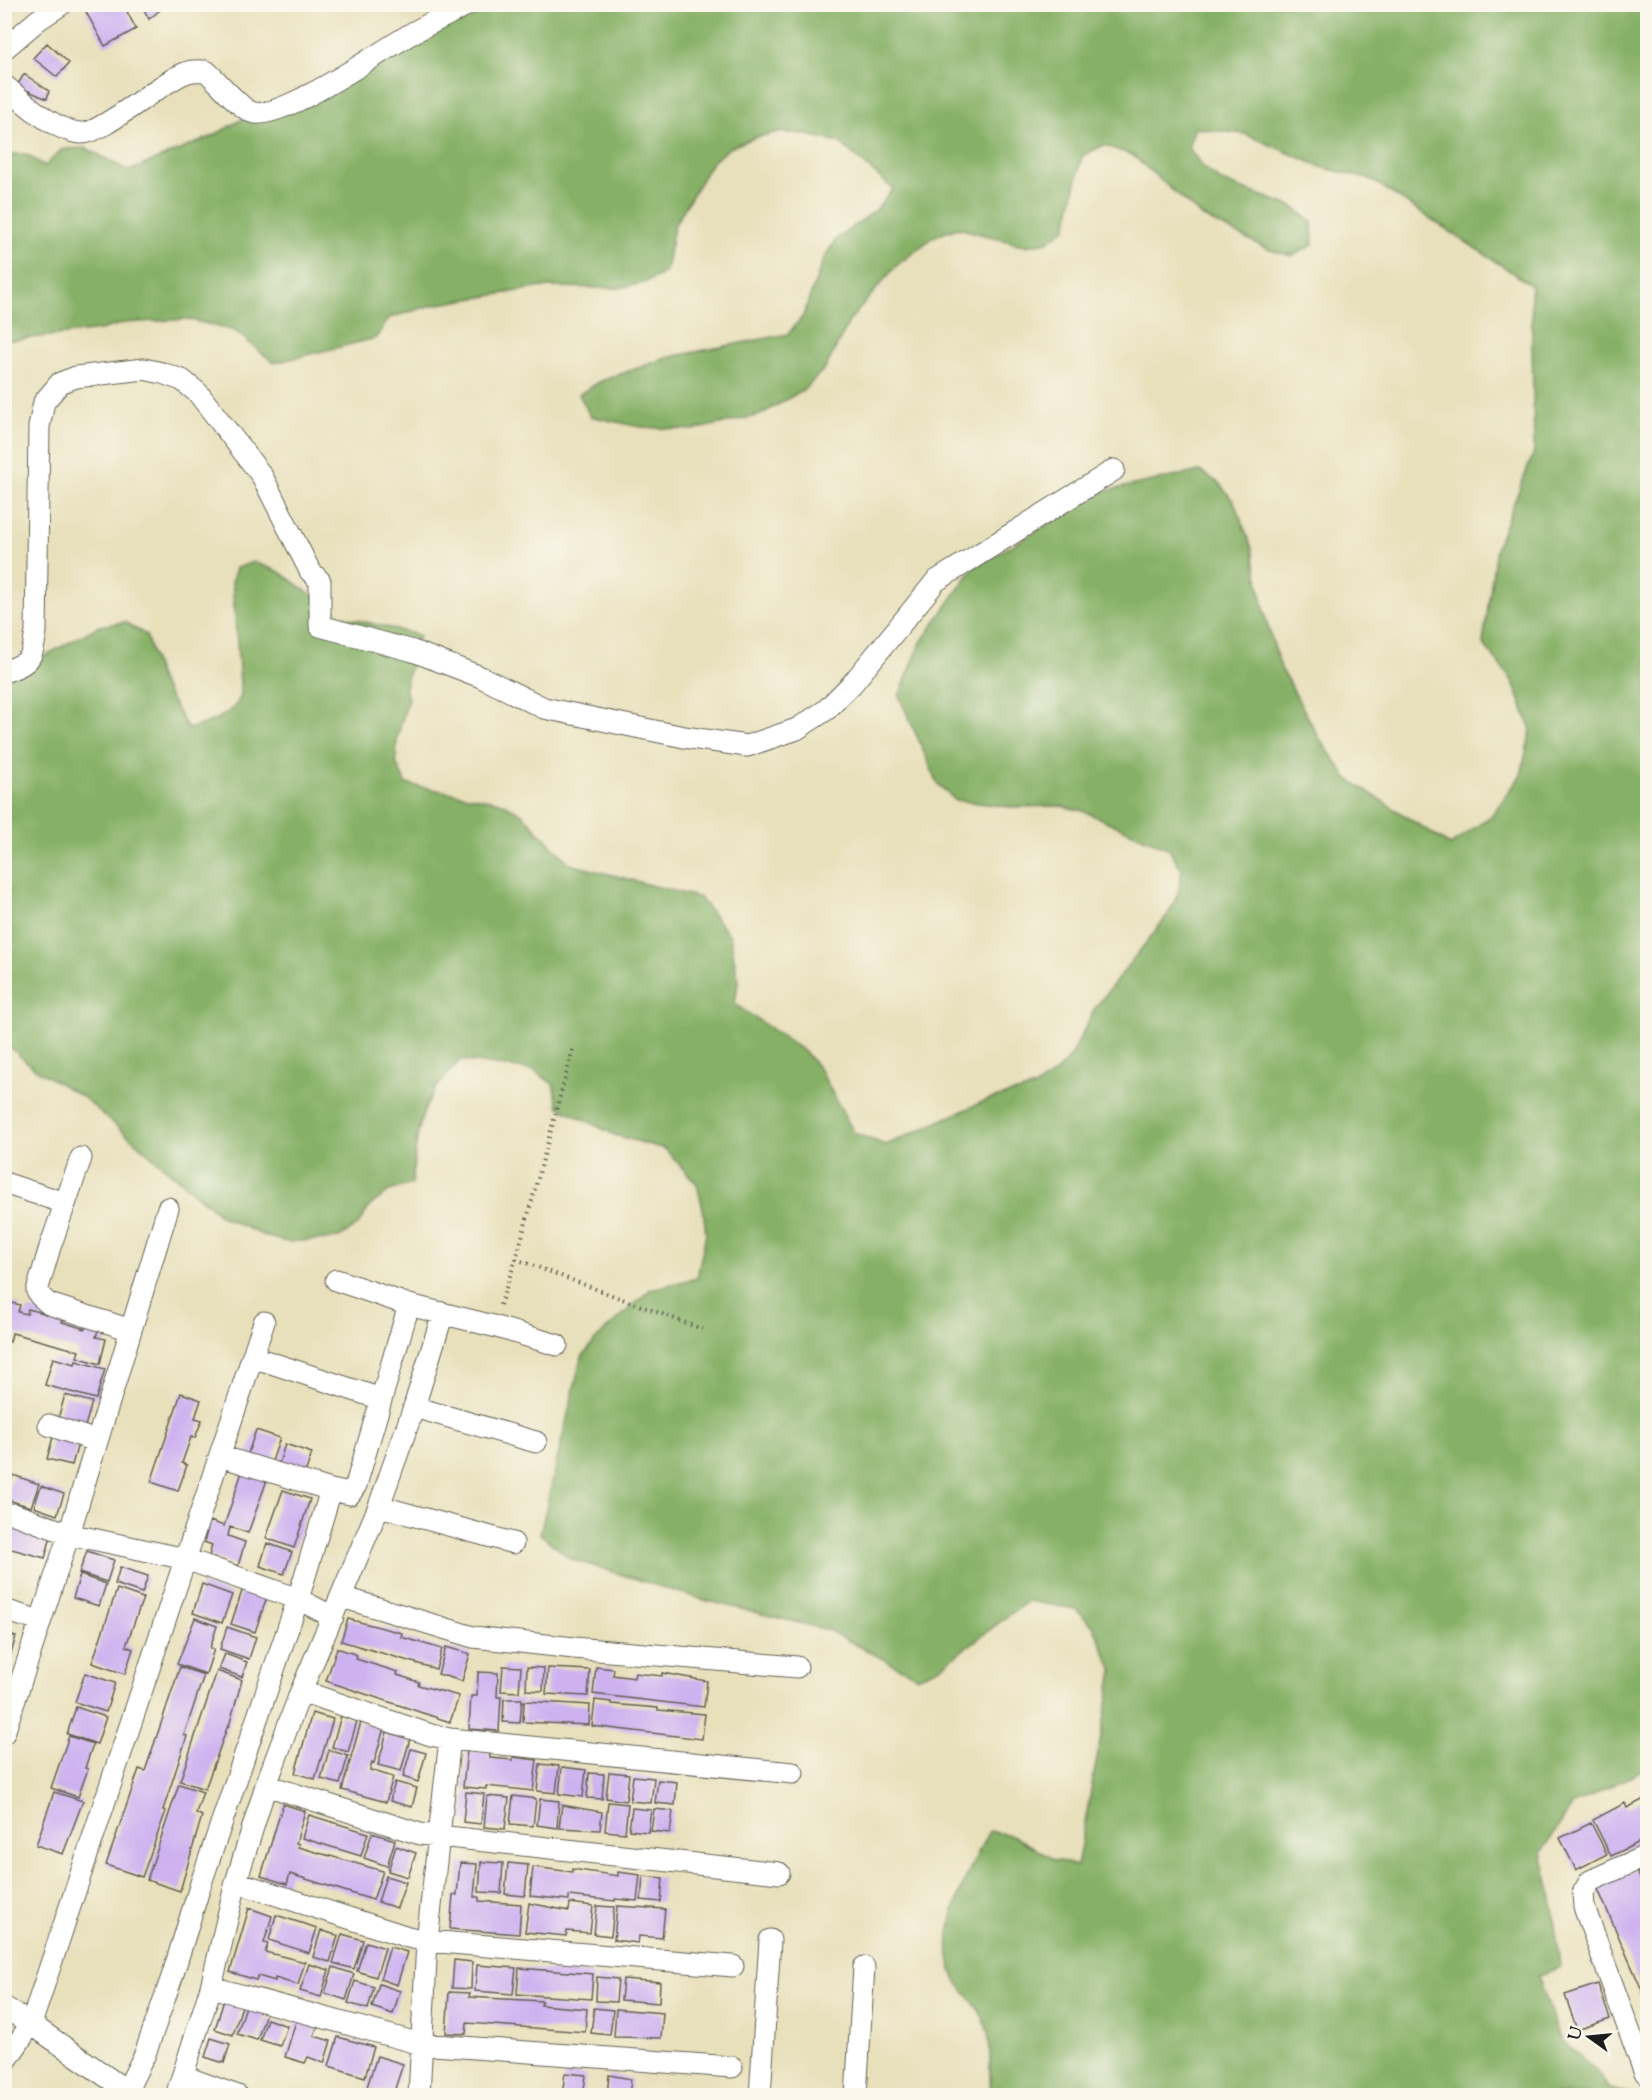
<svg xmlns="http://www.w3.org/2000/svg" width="1652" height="2100" viewBox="0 0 1652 2100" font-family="'Sorts Mill Goudy',serif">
  <rect width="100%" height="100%" fill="#fbf7ec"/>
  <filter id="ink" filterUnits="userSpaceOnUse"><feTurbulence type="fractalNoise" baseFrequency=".0167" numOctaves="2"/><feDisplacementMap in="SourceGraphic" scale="12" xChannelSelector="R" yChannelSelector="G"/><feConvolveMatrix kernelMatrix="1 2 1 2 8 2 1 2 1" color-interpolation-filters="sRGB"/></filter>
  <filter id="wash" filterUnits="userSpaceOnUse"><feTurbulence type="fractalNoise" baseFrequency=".008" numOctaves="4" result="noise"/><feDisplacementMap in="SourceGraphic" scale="24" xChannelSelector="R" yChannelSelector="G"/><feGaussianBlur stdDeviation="1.35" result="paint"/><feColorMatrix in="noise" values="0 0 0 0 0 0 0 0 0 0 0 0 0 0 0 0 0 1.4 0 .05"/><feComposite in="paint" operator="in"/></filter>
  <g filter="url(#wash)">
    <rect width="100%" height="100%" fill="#e8e0bb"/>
    <!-- forest -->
    <path fill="#86b066" stroke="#516641" stroke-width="1.5" d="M495,5H1647V1769L1573,1804L1542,1852L1552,1898L1560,1967L1538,1976L1560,2039L1595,2069L1610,2089L1639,2095H991C988,2070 994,2042 983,2018C977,2004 963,1993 956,1980C933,1934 968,1871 989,1831L1012,1835L1053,1859L1077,1866L1113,1671L1094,1627L1076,1609L1028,1601L939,1668L917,1677L828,1630L704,1600L571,1559L540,1534L581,1358L596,1339L651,1289L697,1278L706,1233L703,1209L697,1184L665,1149L615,1135L559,1107L553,1084L533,1070L460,1060C452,1071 440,1081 433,1093C416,1120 415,1153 412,1184L389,1191L370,1206L358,1225L339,1238L287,1242L264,1236L221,1216L83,1097L36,1070L5,1043V678L99,626L125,622L146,635L160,680L188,729C209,722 232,717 241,696L232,580L236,568L253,562L278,571L341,616L419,635L405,687L408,699L397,738L396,762L406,784L500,802L521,813L570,864L700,898L730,936L738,981L735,1004L805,1052L820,1070L854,1133L886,1145L987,1100L1035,1087L1055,1073L1071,1056L1095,1008L1167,916L1178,894L1182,870L1169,849L1083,811L1060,806L1011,807L955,800L938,784L899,696L921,642L973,568L1105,491L1200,471L1219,483L1234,502L1252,548L1266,620L1281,668L1320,739L1348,779L1450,845L1491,816L1521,775L1531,730L1513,682L1483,643L1496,548L1534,452L1531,285L1372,180L1321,167L1245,134L1195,128L1188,147L1202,166L1221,181L1293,207L1312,222L1313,245L1292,256L1270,250L1203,217L1132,155L1104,145L1082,156L1066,228L1047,242L1026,246L958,228L935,236L896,266L850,320L826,367L805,389L760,415L693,430L640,427L590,416L579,394L601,381L669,357L788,334L803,316L823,260L836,239L876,210L893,189L839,142L803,134L779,132L754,138L731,147L712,162L674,226L666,272L644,283L618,288L543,287L433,305L389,318L376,338L274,363L235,331L188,319L124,323L100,330L5,341L4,154H26L45,166L62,149L86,148L129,171L213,136L258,110L425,29Z"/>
    <g id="blocks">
      <!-- building -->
      <path fill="#ceb2f0" d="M100,4H123L136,29L105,46L86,12Z
        M141,4H158L160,10L149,19Z
        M47,43L69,63L57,77L33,58Z
        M24,74L49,91L47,99L17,86Z
        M4,1301L20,1305L18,1312L27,1314L28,1309L63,1318L62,1322L85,1329V1326L98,1330L96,1337L106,1339L100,1364L77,1357L79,1351L12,1333L10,1342L4,1340Z
        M53,1358L75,1364L76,1361L105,1369L96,1399L45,1385Z
        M181,1393L201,1400L195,1418L202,1420L195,1438L191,1437L182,1463L187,1465L178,1491L151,1482Z
        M65,1395L92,1402L84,1430L57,1422Z
        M256,1430L280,1438L271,1464L247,1456Z
        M53,1437L78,1444L72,1465L47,1459Z
        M285,1444L312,1453L304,1476L278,1467Z
        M242,1472L267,1480L248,1533L230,1527L228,1536L245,1542L238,1566L209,1556L212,1545L204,1542L210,1521L224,1526Z
        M13,1475L39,1484L31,1507L5,1499Z
        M41,1486L64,1494L57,1515L34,1507Z
        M283,1490L310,1499L294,1548L266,1538Z
        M4,1517L52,1533L45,1558L4,1547Z
        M267,1543L292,1552L284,1574L260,1566Z
        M87,1551L114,1560L107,1582L79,1573Z
        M120,1567L148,1576L142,1593L115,1584Z
        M80,1575L106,1584L99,1606L73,1598Z
        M202,1584L232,1595L222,1623L193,1613Z
        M244,1585L268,1594L255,1632L231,1624Z
        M117,1589L143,1598L126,1646L133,1649L125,1674L92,1663Z
        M195,1618L217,1626L210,1648L214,1649L206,1674L177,1664Z
        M348,1619L402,1633L401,1637L442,1649L436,1669L341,1641Z
        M227,1627L256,1637L249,1659L220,1649Z
        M4,1633L16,1637L9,1659L4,1657Z
        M446,1647L470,1654L462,1681L438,1674Z
        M337,1648L357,1655L356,1659L398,1672L397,1675L419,1682L418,1685L459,1696L450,1722L326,1681Z
        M225,1654L247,1662L242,1677L219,1669Z
        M503,1666L521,1667L519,1692L501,1691Z
        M180,1667L204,1675L184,1735L187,1736L163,1810L166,1811L142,1877L106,1865L139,1769L145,1771Z
        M527,1667L544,1668L543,1691L526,1690Z
        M596,1667L614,1669L613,1675L634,1678L635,1673L662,1676V1673L707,1681L704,1707L593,1694Z
        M548,1668L590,1670L588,1696L546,1694Z
        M217,1671L242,1680L229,1726L228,1725L205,1789L180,1781Z
        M478,1672L498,1673L497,1697H501L499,1731L469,1729L471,1696H477Z
        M85,1673L115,1683L106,1712L75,1702Z
        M504,1699H522L520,1723L503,1722Z
        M595,1700L611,1702V1704L658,1708V1710L705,1714L702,1739L592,1726Z
        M524,1701L590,1705L589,1725L523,1722Z
        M76,1707L106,1717L97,1744L67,1734Z
        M312,1713L333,1719L315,1779L295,1773Z
        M341,1716L357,1721L348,1752L332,1747Z
        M361,1722L384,1728L374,1763L372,1762L370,1770L393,1777L386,1802L342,1790Z
        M387,1732L410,1739L401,1771L378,1765Z
        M69,1736L93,1744L85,1768L88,1769L78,1797L51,1788Z
        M411,1749L426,1753L418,1782L403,1777Z
        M329,1750L348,1756L340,1784L321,1779Z
        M467,1750L490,1753V1758L513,1760V1757L537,1760L533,1791L486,1786V1789L463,1787Z
        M540,1764L559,1766L556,1793L537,1791Z
        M562,1767L586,1770L583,1797L559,1794Z
        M609,1772L629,1774L626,1801L606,1798Z
        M589,1773L604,1774L602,1799L587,1798Z
        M633,1776L654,1778L651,1803L630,1801Z
        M658,1780L677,1782L675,1805L655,1803Z
        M395,1782L417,1788L412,1807L390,1801Z
        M179,1784L203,1792L196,1813L202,1816L180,1891L147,1880Z
        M54,1792L83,1801L63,1854L36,1845Z
        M466,1792L484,1794L481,1824L463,1822Z
        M487,1796L509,1798L505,1829L484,1827Z
        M513,1796L536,1799L533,1826L510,1824Z
        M1648,1797V1838L1611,1856L1593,1820L1625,1803L1627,1808Z
        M540,1799L559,1801L557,1828L537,1825Z
        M608,1802L628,1804L625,1833L605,1831Z
        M283,1804L305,1811L296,1843L299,1844L298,1847L383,1871L373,1900L290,1874L287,1884L261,1876Z
        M562,1805L602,1812L600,1830L559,1828Z
        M632,1808L651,1810L648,1832L629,1830Z
        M654,1809L673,1811L670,1833L651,1831Z
        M309,1815L368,1833L361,1856L302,1838Z
        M1591,1823L1607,1854L1576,1870L1560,1838Z
        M372,1833L395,1840L387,1866L364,1858Z
        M396,1846L416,1853L408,1877L388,1871Z
        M481,1862L503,1863L501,1893L479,1892Z
        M460,1863L477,1864L474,1897H479V1901L521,1904L519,1934L450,1929L453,1895H457Z
        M508,1863L528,1865L525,1896L505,1894Z
        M533,1867L572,1872V1869L618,1876V1872L640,1875L637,1901L615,1899V1901L569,1896V1900L530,1896Z
        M1648,1868V1882H1647L1643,1870Z
        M1636,1869L1647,1895L1644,1896L1648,1905V2004L1597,1887Z
        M386,1876L406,1882L397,1908L378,1902Z
        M643,1876L663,1878L661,1902L641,1900Z
        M529,1903L569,1911L570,1903L593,1906L590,1933L567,1931L566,1936L525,1932Z
        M597,1906L614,1907L611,1936L594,1934Z
        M617,1906L665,1909L662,1938L639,1936L638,1943L614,1940Z
        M249,1908L272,1916L264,1943L268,1944L265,1952L305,1962L298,1985L275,1978V1981L258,1976L256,1980L230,1972Z
        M276,1915L317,1928L309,1953L269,1940Z
        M321,1930L338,1936L330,1962L313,1957Z
        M342,1934L363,1940L354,1969L333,1963Z
        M366,1942L385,1948L376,1977L357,1971Z
        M390,1947L407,1952L397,1985L380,1979Z
        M454,1960L472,1962L471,1989L452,1988Z
        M309,1964L329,1970L321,1997L300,1991Z
        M477,1965L516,1968L513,1994L475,1991Z
        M333,1967L354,1974L346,2000L325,1993Z
        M519,1968L593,1974L591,1999L517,1994Z
        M597,1977L618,1979L616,2002L596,2001Z
        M623,1979L660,1982L659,2003L621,2000Z
        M355,1981L374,1987L368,2009L348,2003Z
        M379,1984L400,1991L393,2014L372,2007Z
        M1598,1984L1610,2019L1577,2030L1565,1995Z
        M449,1992L470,1993L469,1997L542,2001L541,2005L587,2009L585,2032L467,2023L466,2034L446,2033Z
        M224,2000L242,2006L233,2035L215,2029Z
        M247,2003L267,2010L257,2040L237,2034Z
        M594,2008L613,2010L610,2035L591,2033Z
        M616,2009L663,2013L661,2038L614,2037Z
        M298,2015L319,2021L314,2036L331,2041L324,2063L308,2057L305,2063L285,2057Z
        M267,2019L287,2026L280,2046L260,2040Z
        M338,2037L374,2047L365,2077L329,2066Z
        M211,2038L230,2044L224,2063L205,2057Z
        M377,2056L403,2064L393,2095L367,2087Z
        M565,2073L586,2075L583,2096H562Z
        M609,2075L631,2079L629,2096H607Z
        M367,2089L385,2095V2096H365Z"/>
    </g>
  </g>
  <g filter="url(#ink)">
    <use href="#blocks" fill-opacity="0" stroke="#636154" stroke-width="1.5"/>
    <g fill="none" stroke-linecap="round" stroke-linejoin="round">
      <defs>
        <path id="street" d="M4,49L38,20L62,4
          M4,85C23,102 56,132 81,133C102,135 160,81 188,72C193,70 200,71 206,71C217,80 242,111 254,113C287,118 383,49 416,31C433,22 451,13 469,4
          M4,672C31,662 32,660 36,631L39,427L44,402L60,383L76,377L144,369L162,373L182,380L198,393L262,476L310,571L320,581V626L413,651L481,677L544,708L684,737L747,746L797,729L826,710L852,684L936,581L1114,470
          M81,1158L50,1247L37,1291L40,1296L49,1304L131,1330
          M4,1183L65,1203
          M336,1280L409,1305
          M253,1357L381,1399
          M414,1407L536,1442
          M49,1425L96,1441
          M220,1456L331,1490
          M379,1506L513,1543
          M14,1514L69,1534L186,1559L298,1599L333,1617
          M342,1597L473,1637L574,1648L797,1667
          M4,1610L40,1621
          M301,1691L431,1735L450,1739L793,1773
          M4,1733L69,1534L168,1208
          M266,1785L420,1834L779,1873
          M1648,1855L1590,1881L1583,1893L1584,1907L1644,2071L1648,2075
          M236,1882L408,1937L427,1941L733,1966
          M211,1987L421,2044L732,2067
          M4,2007L31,2024L4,2064
          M183,2076L238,2096
          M127,2091L31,2024L264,1322
          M124,2096L145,2054L172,1977L201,1883L298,1599L331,1490L350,1494L356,1485L409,1305L493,1326L557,1345
          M176,2096L211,1987L236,1882L266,1785L301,1691L379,1506L414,1407L443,1313
          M419,2096L427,1941L450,1739
          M760,2096L770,1940
          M856,2096L864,1967"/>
      </defs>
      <!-- street casing -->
      <use href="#street" stroke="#636154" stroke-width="23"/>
      <!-- path -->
      <path stroke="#636154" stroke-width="4" stroke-dasharray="1.5 4.5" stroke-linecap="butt" d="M516,1259L702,1329
        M500,1305L516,1259L573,1049"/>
      <!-- street -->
      <use href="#street" stroke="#fff" stroke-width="21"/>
    </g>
  </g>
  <!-- margin -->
  <rect width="1652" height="2100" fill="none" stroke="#fbf7ec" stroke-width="24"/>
  <!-- north arrow -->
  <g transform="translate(1589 2037) rotate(285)" stroke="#fbf7ec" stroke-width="4.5" paint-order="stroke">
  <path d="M0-4.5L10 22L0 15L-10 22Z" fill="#1c1c1c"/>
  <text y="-9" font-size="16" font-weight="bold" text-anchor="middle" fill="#1c1c1c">U</text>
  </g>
</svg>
